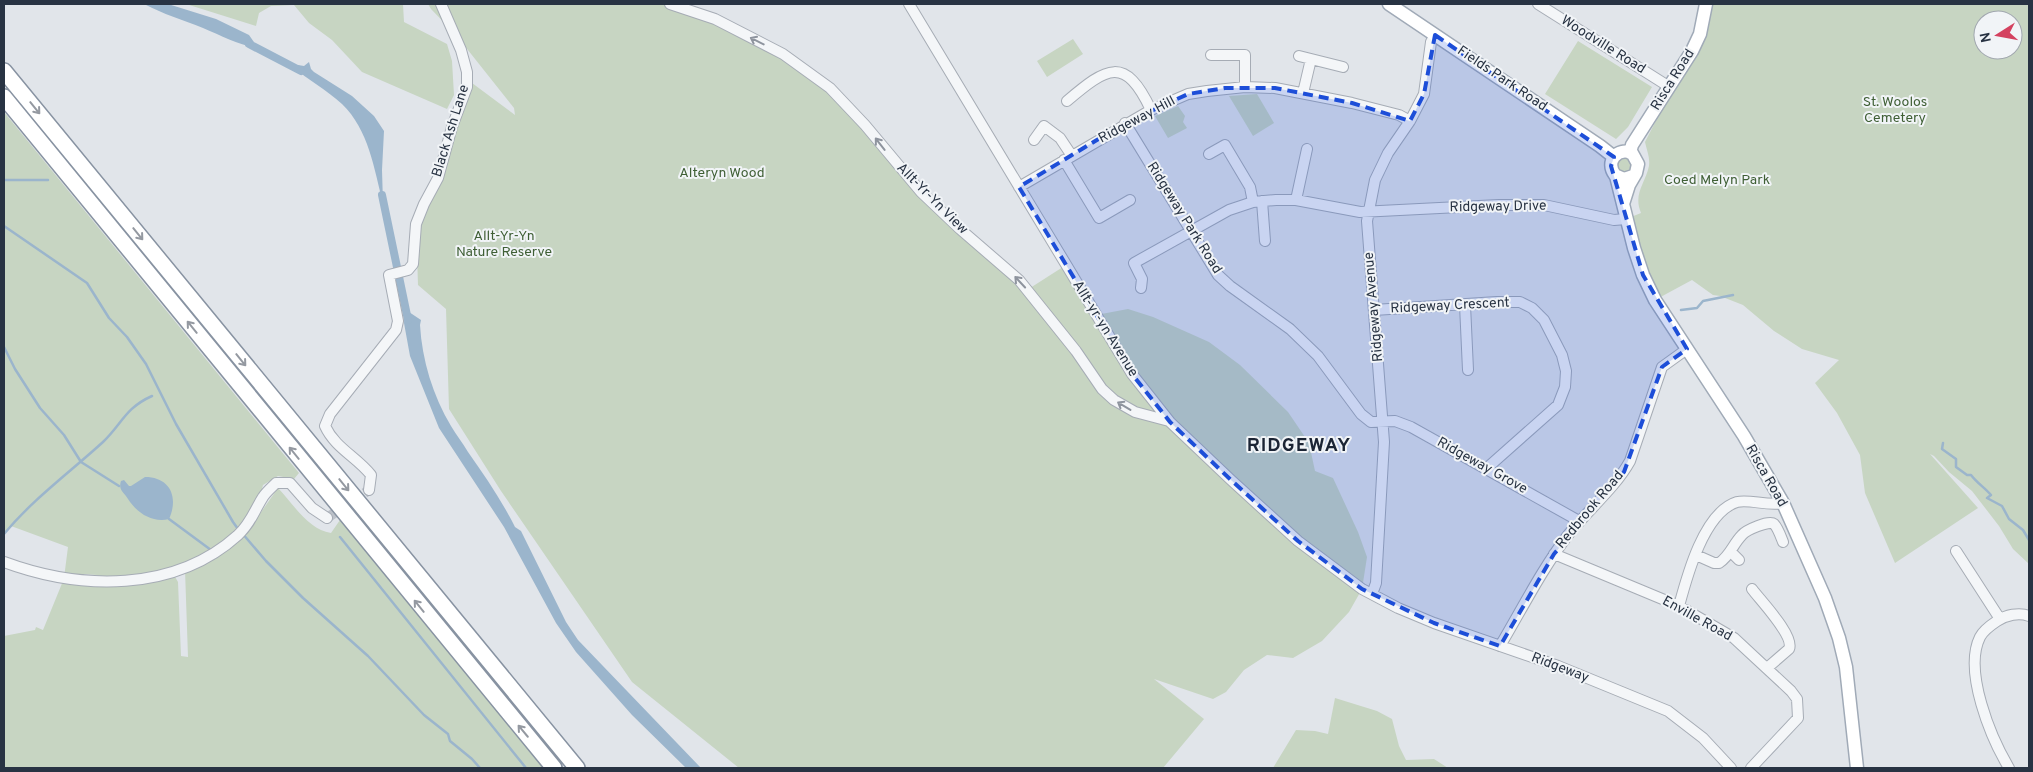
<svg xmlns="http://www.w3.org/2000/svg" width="2033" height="772" viewBox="0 0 2033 772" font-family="Overpass,sans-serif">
  <rect width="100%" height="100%" fill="#e1e5ea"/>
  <!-- green -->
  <path fill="#c7d5c2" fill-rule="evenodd" d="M186,4H403L404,22L447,44L452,61L454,95L447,109L362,72L332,40L309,23L294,5L271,6L259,13L256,26Z
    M428,4H669L783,54L830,88L888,154L1027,290L1066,265L1096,315L1128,309L1153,317L1209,342L1240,365L1288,412L1309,443L1315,471L1333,478L1358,532L1367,557L1362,589L1349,612L1322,641L1293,658L1267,655L1244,670L1226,692L1213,699L1154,679L1204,719L1163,768H739L632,682L501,491L449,409L446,309L418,285L416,224L472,83L515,115L514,108L456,35L431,9Z
    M1706,4H2029V564L2013,549L1999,526L1972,491L1949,472L1934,456L1930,454L1978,508L1895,563L1865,493L1860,455L1837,413L1815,383L1839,360L1802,349L1774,331L1743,305L1720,296L1713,295L1692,280L1655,300L1626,219L1641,213C1633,194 1645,184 1649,166C1650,157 1647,151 1645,142L1694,47ZM1983,20H2013V50H1983Z
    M1073,39L1083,54L1047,77L1037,61Z
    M1578,41L1652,87L1628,127L1616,139L1545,94Z
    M1257,94L1274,123L1253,136L1229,96Z
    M1178,106L1185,116L1183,122L1187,128L1168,138L1155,116Z
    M4,112L299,473L294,479L278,476L263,485L258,504L239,529L207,555L156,574L101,579L97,575L84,574V579L64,578L68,547L11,526L4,534Z
    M1620,156L1632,159V171L1620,174L1614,163Z
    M278,488C293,504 309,530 331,533L340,520L545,768H4V636L35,630L36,627L43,630L63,581L174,575L178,582L181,656L188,657L185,570L252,525Z
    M1335,698L1377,711L1392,719L1399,746L1406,760L1434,759L1448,768H1273L1296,730L1315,731L1328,734Z"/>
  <!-- water -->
  <path fill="#9bb5cc" d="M144,4H168L216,19L249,35L258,48C238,45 222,36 203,28C183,20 163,14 144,4Z
    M309,62L311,69L314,72L352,96L374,116L384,131L382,170L383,203C374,169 369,130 342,104C327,90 308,80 292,66L298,65L304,66Z
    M406,310L421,320L420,325C422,360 433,396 451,426C456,435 463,443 468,452C485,476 502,501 515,527L521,531L566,622L578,640L701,768H686L632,715L576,652L556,623L504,527L439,428L410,356L404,323Z
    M145,477C170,477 179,497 169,519C152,523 137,513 128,499C124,492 118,490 121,481L124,480L129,486H131Z"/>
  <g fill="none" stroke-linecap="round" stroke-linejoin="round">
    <!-- stream -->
    <path stroke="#9bb5cc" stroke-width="2.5" d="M4,180H48
      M4,226L87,283L109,318L127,337L146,364L176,424L233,522L238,529
      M1681,310L1697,308L1703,301L1733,295
      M4,347L15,369L40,408L64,435L81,462L119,486
      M1943,443L1942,449L1956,459V467L1967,475H1971C1977,483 1984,487 1991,495L1987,498L2002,506L2009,519L2023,530L2029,540
      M169,519L211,550
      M242,533L266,561L303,598L368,656L424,715L448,734L450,741L472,759L480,768
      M4,534C33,499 69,473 103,442C122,424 125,408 152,396
      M340,537L526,768"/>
    <!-- canal -->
    <path stroke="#9bb5cc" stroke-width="8" d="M249,44L301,71
      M382,195L408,320"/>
    <!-- minor-tunnel -->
    <path stroke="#bcc1c9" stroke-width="10" stroke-dasharray="10 5" stroke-linecap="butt" d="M327,518L369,490"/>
    <defs>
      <path id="minor" d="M670,4L715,19L783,54L830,88L865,125L921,192L960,229L1019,280L1076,351L1102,389L1114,400L1135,412L1169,421
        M909,4L1132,374L1170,422L1231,480L1298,541L1362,589L1398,608L1434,623L1558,666L1668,711L1703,738L1731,768
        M1538,4L1668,86
        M1211,55H1245V87
        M1299,56L1311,59L1303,93
        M1311,59L1343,67
        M1067,101C1107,67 1125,55 1151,110
        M1125,123L1218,275L1230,286L1290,329L1318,356L1361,414L1371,422L1395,421L1411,427L1579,521
        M1034,140L1044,126L1060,138L1072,156
        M1209,154L1225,145L1250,187L1253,202
        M1064,160L1099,218L1130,200
        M1019,187L1151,110L1188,94L1207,91L1245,87L1275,88L1352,103L1399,115L1410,121
        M1296,200L1307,149
        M1262,201L1265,241
        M1141,288L1142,279L1134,263L1229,210L1253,202L1276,200H1296L1360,212L1499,205H1544L1614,220L1626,219
        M1465,305L1468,370
        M1374,310L1497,302H1520L1532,308L1544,320L1562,355L1566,371L1565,387L1558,405L1487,468
        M369,490L371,475C357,457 335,448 325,426L330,414L396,330L398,321L389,275L408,270L413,264L416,224L424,204L438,178L452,127L467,87V72L461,50L441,4
        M1956,551L2000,619
        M1731,552L1739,560
        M1554,554L1679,606L1734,638L1791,691L1797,699L1798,718L1751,768
        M1696,555L1714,563H1719C1730,556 1733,544 1742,535C1746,530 1769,520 1774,524C1778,528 1781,537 1783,542
        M4,562C80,590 174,593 238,535C251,523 254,511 263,497C266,492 272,487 276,483H290L312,508L327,518
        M1752,589C1760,600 1795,636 1789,649L1767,668
        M1372,594L1376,583L1384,442L1367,221L1375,180L1388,153L1410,121L1424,94L1431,42L1435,35
        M1679,606C1687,576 1704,512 1737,502C1749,499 1767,506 1783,503
        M1500,646C1522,609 1542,569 1568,535C1588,510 1615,488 1630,461L1662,367L1687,349
        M2009,768C1991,738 1963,671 1980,637C1983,631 1991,625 1997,621C2006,615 2019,612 2029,616"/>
      <path id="major" d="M1389,4L1600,146L1614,157
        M1630,153L1632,145L1692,51L1700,34L1706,4
        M1616,176L1634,248L1643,275L1655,300L1744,436L1783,503L1825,598L1839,638L1846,667L1857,768
        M1623,204L1629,185L1636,173L1638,164L1632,153C1617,147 1605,162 1615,175L1624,179L1633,176"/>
      <path id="highway" d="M4,71L577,768
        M4,97L554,768"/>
    </defs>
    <!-- minor casing -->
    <use href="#minor" stroke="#a6acb5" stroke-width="12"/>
    <!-- major casing -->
    <use href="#major" stroke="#a0aab7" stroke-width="15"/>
    <!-- highway casing -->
    <use href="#highway" stroke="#8893a2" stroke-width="18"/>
    <!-- minor -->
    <use href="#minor" stroke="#f4f6f8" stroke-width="10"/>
    <!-- major -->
    <use href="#major" stroke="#fff" stroke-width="12"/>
    <!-- highway -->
    <use href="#highway" stroke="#fff" stroke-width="15"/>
  </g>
  <!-- one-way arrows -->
  <defs><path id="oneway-shaft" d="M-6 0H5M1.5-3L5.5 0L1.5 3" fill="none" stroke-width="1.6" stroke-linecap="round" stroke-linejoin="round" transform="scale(1.25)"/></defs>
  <g stroke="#8e949e">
    <use href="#oneway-shaft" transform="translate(757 41) rotate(-153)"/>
    <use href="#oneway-shaft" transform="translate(880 144) rotate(-128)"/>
    <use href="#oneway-shaft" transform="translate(1020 282) rotate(-133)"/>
    <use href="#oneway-shaft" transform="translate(1124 406) rotate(-149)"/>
  </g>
  <g stroke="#9499a1">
    <use href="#oneway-shaft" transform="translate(35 108) rotate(51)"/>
    <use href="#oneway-shaft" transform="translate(138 234) rotate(51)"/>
    <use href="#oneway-shaft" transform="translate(192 327) rotate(-129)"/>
    <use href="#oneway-shaft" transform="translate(241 360) rotate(51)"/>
    <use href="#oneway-shaft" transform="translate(294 453) rotate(-129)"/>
    <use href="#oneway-shaft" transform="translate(344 485) rotate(51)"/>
    <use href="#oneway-shaft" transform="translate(419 606) rotate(-129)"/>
    <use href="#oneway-shaft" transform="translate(523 731) rotate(-130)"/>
  </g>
  <!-- marked area -->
  <path fill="#1d4ed8" fill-opacity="0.2" stroke="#1d4ed8" stroke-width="4" stroke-dasharray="10 6" stroke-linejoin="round" d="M1435,35L1614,157L1611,166L1643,275L1687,349L1662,367L1624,472L1554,554L1500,646L1434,623L1362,589L1298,541L1231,480L1170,422L1132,374L1019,187L1125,123L1188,94L1225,88H1275L1352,103L1410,121L1424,94Z"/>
  <g text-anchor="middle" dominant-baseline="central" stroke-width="4" stroke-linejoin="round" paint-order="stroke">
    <!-- street labels -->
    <g font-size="14" fill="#283343" stroke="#f1f4f7">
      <text transform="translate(1603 45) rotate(32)">Woodville Road</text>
      <text transform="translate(1502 79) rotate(34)">Fields Park Road</text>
      <text transform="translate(1673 80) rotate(-58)">Risca Road</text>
      <text transform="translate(1137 120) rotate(-28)">Ridgeway Hill</text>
      <text transform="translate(451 131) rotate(-73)">Black Ash Lane</text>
      <text transform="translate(932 199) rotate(45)">Allt-Yr-Yn View</text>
      <text transform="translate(1498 207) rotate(-1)">Ridgeway Drive</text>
      <text transform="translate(1184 218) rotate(58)">Ridgeway Park Road</text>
      <text transform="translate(1450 306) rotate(-3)">Ridgeway Crescent</text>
      <text transform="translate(1374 307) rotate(-95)">Ridgeway Avenue</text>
      <text transform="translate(1105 329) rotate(58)">Allt-yr-yn Avenue</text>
      <text transform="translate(1482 466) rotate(29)">Ridgeway Grove</text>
      <text transform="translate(1766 476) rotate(60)">Risca Road</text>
      <text transform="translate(1590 510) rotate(-50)">Redbrook Road</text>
      <text transform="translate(1697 619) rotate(29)">Enville Road</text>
      <text transform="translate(1560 668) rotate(21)">Ridgeway</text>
    </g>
    <!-- park labels -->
    <g font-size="14" fill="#3f5f35" stroke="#f1f4f7">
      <text x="1895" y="102">St. Woolos<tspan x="1895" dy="16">Cemetery</tspan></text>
      <text x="722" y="173">Alteryn Wood</text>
      <text x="1717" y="180">Coed Melyn Park</text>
      <text x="504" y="236">Allt-Yr-Yn<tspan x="504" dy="16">Nature Reserve</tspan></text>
    </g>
    <!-- district labels -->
    <g font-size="19" font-weight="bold" letter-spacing="1" fill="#1b2434" stroke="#f1f4f7">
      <text x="1299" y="446">RIDGEWAY</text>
    </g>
  </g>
  <!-- border -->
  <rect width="2033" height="772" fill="none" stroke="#283343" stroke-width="10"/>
  <!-- north arrow -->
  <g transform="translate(1998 35) rotate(259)"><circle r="24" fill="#f1f4f7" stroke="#a1a7af"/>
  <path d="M0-4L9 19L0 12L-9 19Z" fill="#d4415f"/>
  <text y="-8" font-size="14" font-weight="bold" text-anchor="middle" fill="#283343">N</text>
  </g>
</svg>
